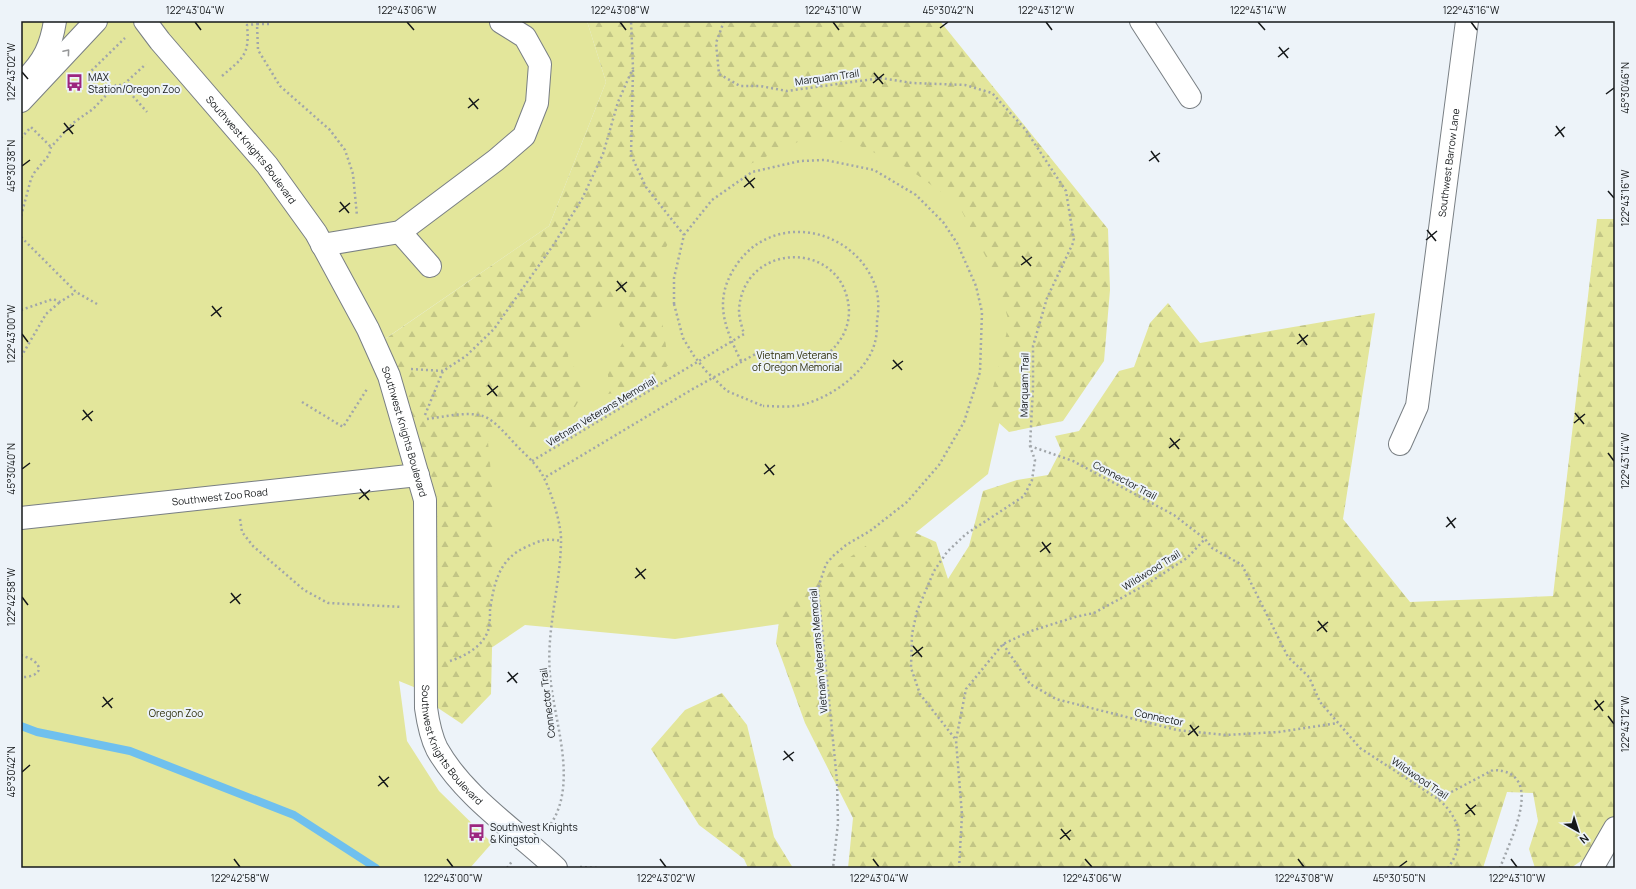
<svg xmlns="http://www.w3.org/2000/svg" width="1636" height="889" viewBox="0 0 1636 889" font-family="Manrope,sans-serif">
  <defs>
    <pattern id="forest-firs" width="22" height="20" patternUnits="userSpaceOnUse"><rect width="22" height="20" fill="#e3e69b"/><path d="M5 1l3.5 6h-7zM16 11l3.5 6h-7z" fill="#c2c585"/></pattern>
  </defs>
  <rect width="100%" height="100%" fill="#edf3f9"/>
  <!-- green -->
  <path fill="#e3e69b" d="M21,21H587L606,82L549,226L376,345L389,376L779,108L937,148L1026,304L988,474L808,620L675,639L525,625L426,692L399,681L407,741L439,791L492,843L470,868H21Z"/>
  <!-- forest -->
  <path fill="url(#forest-firs)" d="M587,21H940L1108,229L1110,290L1104,361L1063,421L1009,432L987,412L1009,323L997,278L958,204L906,167L851,142L802,140L735,171L686,212L657,263L661,315L669,365L634,390L608,394V368L626,337L610,308L580,327L568,356L586,388L563,428H531L509,415L488,442L495,515L491,694L462,724L438,708L435,643L437,493L385,339L549,226L606,82Z
    M1597,219H1615V828L1606,843L1571,868H1535L1529,849L1538,821L1533,793L1507,792L1483,868H848L853,818L805,723L776,643L781,607L896,524L936,542L948,579L969,546L983,491L1017,480L1048,475L1061,450L1055,436L1079,431L1119,371L1134,367L1150,323L1168,303L1200,343L1375,313L1343,519L1410,602L1553,596Z
    M722,693L747,725L774,837L793,868H748L744,859L699,825L651,749L685,710Z"/>
  <g fill="none" stroke-linecap="round" stroke-linejoin="round">
    <!-- stream -->
    <path stroke="#6fc0ee" stroke-width="8" d="M21,726L37,732L130,751L294,815L376,868"/>
    <defs>
      <g id="minor">
        <path id="s1" d="M145,21L160,41L267,165L316,233L368,329L389,376L425,500L426,708C428,722 431,737 437,749C464,797 517,831 556,868"/>
        <path d="M1141,21L1190,97"/>
        <path d="M26,79C44,61 51,46 55,21"/>
        <path d="M21,101L96,21"/>
        <path d="M400,232L430,266"/>
        <path d="M322,245L400,232L496,160L524,136L537,103L540,64L525,37L501,22"/>
        <path id="s2" d="M1400,444L1417,406L1467,21"/>
        <path id="s3" d="M21,518L418,475"/>
        <path d="M1592,868L1615,828"/>
      </g>
    </defs>
    <!-- minor casing -->
    <use href="#minor" stroke="#797f84" stroke-width="24"/>
    <!-- path -->
    <path stroke="#a1a6aa" stroke-width="2.5" stroke-dasharray="2 3" stroke-linecap="butt" d="M724,21L716,43L719,74L740,86H760L787,91L881,78L912,83L965,85L992,93L1025,129L1066,191L1074,241L1047,298L1033,346V388L1030,446L1035,460L1032,480L1024,496L966,534L947,552L934,571L917,611L912,634L911,668L920,694L956,740
      M269,24H257L258,50L280,86L330,130L345,150L353,174L357,216
      M633,70L631,155L646,187L684,235
      M88,74L125,38
      M222,76C243,58 250,55 247,25L257,24
      M123,85L147,112
      M21,138L31,127L51,147
      M21,216L31,179L34,173L49,155L51,147L73,123L93,109L116,85H123L146,64
      M21,237L76,292L97,304
      M674,304V278L684,235L712,200L752,172L800,161L825,160L874,170L916,195L943,222L957,243L976,286L982,312L980,372L964,422L939,465L907,502L870,531L846,545L833,556L826,564L818,588L837,781L838,823L833,868
      M21,310L53,299L60,302L76,292
      M21,357L46,314L60,302
      M741,361C723,324 712,297 740,260C778,212 854,229 875,285C879,296 879,309 877,321C877,327 877,335 875,342C868,371 833,396 805,404C792,408 776,406 763,406
      M411,369L443,371L466,356L494,329L554,244L582,199L603,154L618,102L633,68L631,21
      M302,402L343,427L367,389
      M425,415L443,371
      M427,419C443,417 475,409 489,419C501,427 509,438 519,448C528,457 539,467 544,478C552,494 562,526 561,543C560,587 546,631 550,675C554,723 580,786 548,828
      M1030,446L1073,461L1174,515L1205,539L1212,548L1242,565L1288,657L1309,677L1320,702L1360,748L1438,799C1461,818 1466,843 1448,868
      M532,461L744,334C742,327 739,318 739,310C743,240 846,239 849,311C849,329 840,344 826,355C802,374 783,364 759,352L691,390L544,478
      M240,519L242,532L253,546L304,590L328,603L402,607
      M1003,644L1030,684L1056,699L1177,730L1225,735L1279,732L1338,723
      M21,655C25,657 31,658 34,661C47,672 31,678 21,677
      M450,661C465,656 482,647 488,631C490,625 490,617 490,610C494,583 499,559 526,547C542,540 544,538 562,541
      M1438,799L1493,770C1547,771 1510,840 1500,868
      M580,867L598,868
      M507,868L513,860
      M959,868L962,815L956,740L966,689L1003,644L1031,631L1075,617L1094,613L1147,584L1187,558L1205,539"/>
    <!-- minor -->
    <use href="#minor" stroke="#fff" stroke-width="22"/>
    <!-- path-bridge -->
    <path stroke="#a1a6aa" stroke-width="2.5" stroke-dasharray="2 3" stroke-linecap="butt" d="M674,304L683,338L694,356L706,371L727,391L763,406"/>
  </g>
  <!-- one-way arrows -->
  <defs><path id="oneway-chevron" d="M-2-3.5L2.5 0L-2 3.5" fill="none" stroke-width="1.6" stroke-linecap="round" stroke-linejoin="round"/></defs>
  <use stroke="#969798" href="#oneway-chevron" transform="translate(67 52) rotate(-50)"/>
  <!-- ticks -->
  <path fill="none" stroke="#15181a" stroke-width="1.5" d="M195,22L201,30M407,22L414,30M620,22L626,30M833,22L839,30M1046,22L1052,30M1258,22L1265,30M1471,22L1477,30M940,28L948,22M1279,47L1288,58M1278,57L1289,48M22,72L28,79M874,73L883,84M873,83L884,74M1606,94L1614,88M469,98L478,109M468,108L479,99M64,123L73,134M1556,126L1564,137M63,133L74,125M1555,136L1565,127M1151,151L1159,162M1149,161L1160,153M22,166L30,160M745,177L754,188M744,187L755,178M1608,191L1614,198M340,202L349,213M339,212L350,203M1427,230L1436,241M1426,240L1437,231M1022,256L1031,266M1021,265L1032,257M617,281L626,292M616,291L627,282M212,306L221,317M211,316L222,307M22,334L28,342M1299,334L1307,345M1297,344L1308,335M893,360L902,370M892,369L903,361M488,385L497,396M487,395L498,386M83,410L92,421M1575,413L1584,424M82,420L93,411M1574,423L1585,414M1170,438L1179,449M1169,448L1180,439M1608,453L1614,461M765,464L774,475M22,469L30,463M764,474L775,465M360,489L369,500M359,499L370,490M1447,517L1455,528M1446,527L1456,518M1042,542L1050,553M1040,552L1051,543M636,568L645,579M635,578L646,569M231,593L240,604M22,597L28,605M230,603L241,594M1318,621L1327,632M1317,631L1328,622M913,646L922,657M912,656L923,647M508,672L517,683M507,682L518,673M103,697L112,708M1595,700L1603,711M102,707L113,698M1594,710L1604,701M1608,716L1614,724M1190,725L1198,736M1188,735L1199,726M784,751L793,761M783,760L794,752M22,772L30,765M379,776L388,787M378,786L389,777M1466,804L1475,815M1465,814L1476,805M1061,829L1070,840M1060,839L1071,830M234,859L240,867M447,859L453,867M660,859L666,867M873,859L879,867M1085,859L1092,867M1298,859L1304,867M1511,859L1517,867M1399,867L1407,861"/>
  <!-- icons -->
  <defs>
    <symbol id="bus-bare" viewBox="-9 -9 18 18"><path d="M-5-6H5V4H4V6H2V4H-2V6H-4V4H-5ZM-3.5-4V0h7V-4ZM-3.5 1.2v1.5H-2V1.2ZM2 1.2v1.5H3.5V1.2Z" fill="#9c257f" stroke="#edf3f9" stroke-width="2.5" paint-order="stroke"/></symbol>
  </defs>
  <g fill-rule="evenodd">
    <use href="#bus-bare" x="62" y="70" width="25" height="25"/>
    <use href="#bus-bare" x="464" y="820" width="25" height="25"/>
  </g>
  <g text-anchor="middle" dominant-baseline="central" stroke-width="4" stroke-linejoin="round" paint-order="stroke">
    <!-- poi labels -->
    <g font-size="10" fill="#15181a" stroke="#edf3f9" text-anchor="start">
      <text x="88" y="77">MAX<tspan x="88" dy="12">Station/Oregon Zoo</tspan></text>
      <text x="490" y="827">Southwest Knights<tspan x="490" dy="12">&amp; Kingston</tspan></text>
    </g>
    <!-- street labels -->
    <g font-size="10" fill="#15181a" stroke="#edf3f9">
      <text transform="translate(827 77) rotate(-8)">Marquam Trail</text>
      <text stroke="none"><textPath href="#s1" startOffset="167">Southwest Knights Boulevard</textPath></text>
      <text stroke="none"><textPath href="#s2" startOffset="287">Southwest Barrow Lane</textPath></text>
      <text transform="translate(1024 385) rotate(-89)">Marquam Trail</text>
      <text transform="translate(601 411) rotate(-31)">Vietnam Veterans Memorial</text>
      <text stroke="none"><textPath href="#s1" startOffset="491">Southwest Knights Boulevard</textPath></text>
      <text transform="translate(1125 480) rotate(28)">Connector Trail</text>
      <text stroke="none"><textPath href="#s3" startOffset="200">Southwest Zoo Road</textPath></text>
      <text transform="translate(1151 570) rotate(-32)">Wildwood Trail</text>
      <text transform="translate(818 651) rotate(-95)">Vietnam Veterans Memorial</text>
      <text transform="translate(547 703) rotate(-97)">Connector Trail</text>
      <text transform="translate(1159 717) rotate(12)">Connector</text>
      <text stroke="none"><textPath href="#s1" startOffset="815">Southwest Knights Boulevard</textPath></text>
      <text transform="translate(1420 778) rotate(34)">Wildwood Trail</text>
    </g>
    <!-- park labels -->
    <g font-size="10" fill="#2d2e0a" stroke="#edf3f9">
      <text x="797" y="355">Vietnam Veterans<tspan x="797" dy="12">of Oregon Memorial</tspan></text>
      <text x="176" y="713">Oregon Zoo</text>
    </g>
  </g>
  <!-- border -->
  <rect width="1636" height="889" fill="none" stroke="#edf3f9" stroke-width="44"/>
  <!-- north arrow -->
  <g transform="translate(1578 831) rotate(141)" stroke="#edf3f9" stroke-width="3" paint-order="stroke">
  <path d="M0-3L7 15L0 10L-7 15Z" fill="#15181a"/>
  <text y="-6" font-size="11" font-weight="bold" text-anchor="middle" fill="#15181a">N</text>
  </g>
  <rect x="22" y="22" width="1592" height="845" fill="none" stroke="#15181a" stroke-width="1.5"/>
  <g font-size="10" text-anchor="middle" fill="#15181a">
    <text x="195" y="14">122°43'04"W</text>
    <text x="407" y="14">122°43'06"W</text>
    <text x="620" y="14">122°43'08"W</text>
    <text x="833" y="14">122°43'10"W</text>
    <text x="948" y="14">45°30'42"N</text>
    <text x="1046" y="14">122°43'12"W</text>
    <text x="1258" y="14">122°43'14"W</text>
    <text x="1471" y="14">122°43'16"W</text>
    <text transform="translate(11 72) rotate(-90)" y="4">122°43'02"W</text>
    <text transform="translate(1625 88) rotate(-90)" y="4">45°30'46"N</text>
    <text transform="translate(11 166) rotate(-90)" y="4">45°30'38"N</text>
    <text transform="translate(1625 198) rotate(-90)" y="4">122°43'16"W</text>
    <text transform="translate(11 334) rotate(-90)" y="4">122°43'00"W</text>
    <text transform="translate(1625 461) rotate(-90)" y="4">122°43'14"W</text>
    <text transform="translate(11 469) rotate(-90)" y="4">45°30'40"N</text>
    <text transform="translate(11 597) rotate(-90)" y="4">122°42'58"W</text>
    <text transform="translate(1625 724) rotate(-90)" y="4">122°43'12"W</text>
    <text transform="translate(11 772) rotate(-90)" y="4">45°30'42"N</text>
    <text x="240" y="882">122°42'58"W</text>
    <text x="453" y="882">122°43'00"W</text>
    <text x="666" y="882">122°43'02"W</text>
    <text x="879" y="882">122°43'04"W</text>
    <text x="1092" y="882">122°43'06"W</text>
    <text x="1304" y="882">122°43'08"W</text>
    <text x="1399" y="882">45°30'50"N</text>
    <text x="1517" y="882">122°43'10"W</text>
  </g>
</svg>
